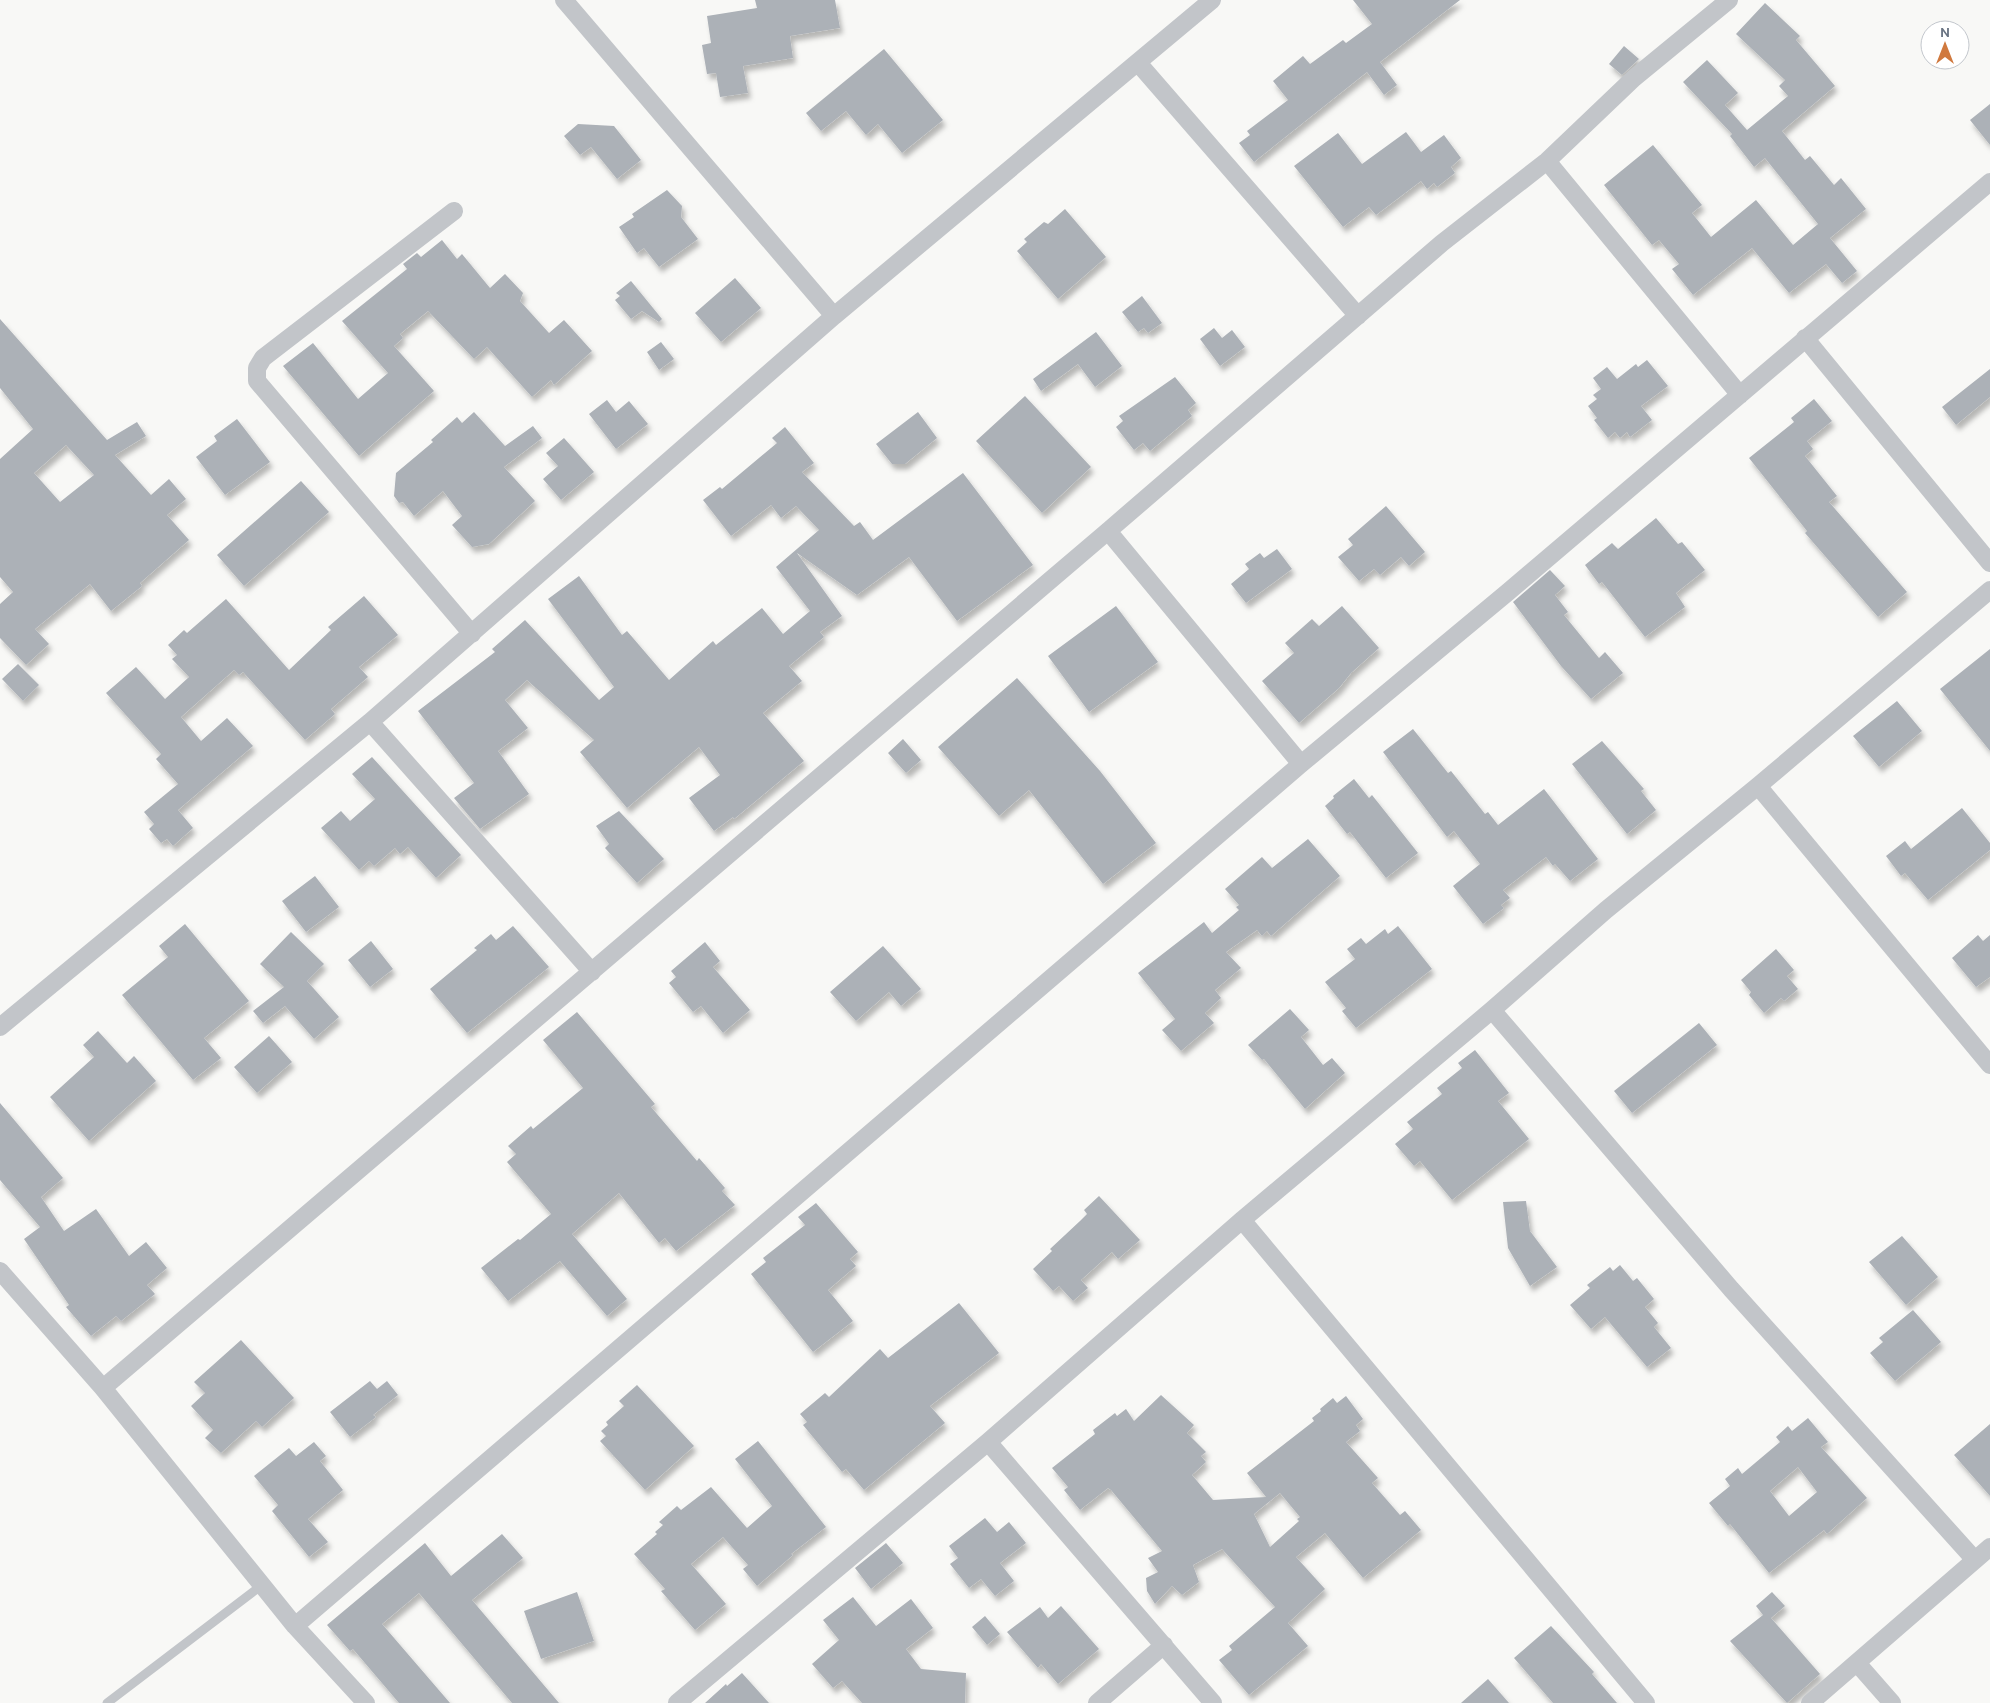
<svg xmlns="http://www.w3.org/2000/svg" width="1990" height="1703" viewBox="0 0 1990 1703" font-family="Overpass,sans-serif">
  <defs>
    <filter id="shadow"><feDropShadow dx="3" dy="5.5" stdDeviation="2.5" flood-color="#0004"/></filter>
  </defs>
  <rect width="100%" height="100%" fill="#f8f8f6"/>
  <!-- building -->
  <path fill="#acb1b7" fill-rule="evenodd" filter="url(#shadow)" d="M755,0H835L840,28L790,36L793,58L743,66L748,93L720,97L716,73L707,74L702,45L711,43L707,16L757,8Z
    M1353,0H1460L1380,62L1397,85L1384,95L1367,72L1254,162L1239,143L1250,135L1247,131L1288,100L1273,81L1303,56L1310,64L1343,40L1346,43L1372,24Z
    M1765,3L1800,36L1796,40L1835,86L1782,131L1805,160L1810,156L1834,185L1841,178L1866,209L1830,238L1857,271L1842,283L1826,264L1789,293L1752,248L1693,295L1672,269L1679,264L1659,240L1652,245L1604,185L1653,145L1702,205L1692,213L1711,237L1756,200L1793,245L1818,224L1765,158L1754,167L1730,136L1732,134L1683,82L1707,60L1738,93L1725,105L1747,130L1788,96L1779,86L1785,80L1736,34Z
    M1624,46L1639,59L1622,75L1609,64Z
    M884,49L943,120L902,153L878,124L866,135L846,111L821,131L806,113Z
    M1990,104V145L1970,120Z
    M578,124L614,126L641,160L617,179L591,147L580,155L564,136Z
    M1406,132L1421,152L1444,135L1461,158L1451,167L1455,173L1437,187L1434,183L1427,189L1421,181L1376,215L1369,207L1343,227L1294,166L1338,133L1362,164Z
    M667,190L682,206L681,217L698,239L659,267L644,248L637,253L619,227L634,217L632,214Z
    M1065,209L1106,257L1058,299L1017,251L1027,242L1024,239L1044,222L1048,224Z
    M442,240L457,259L462,254L490,288L505,274L523,293L520,301L549,333L564,320L592,351L554,385L551,380L532,397L487,347L474,359L428,311L400,334L403,338L394,346L434,391L359,456L283,366L313,343L358,399L388,373L342,321L407,269L403,264L417,253L421,257Z
    M735,278L761,308L721,342L695,313Z
    M631,281L662,319L659,322L642,311L631,319L615,300L620,296L616,293Z
    M1142,296L1162,323L1148,333L1144,328L1138,332L1122,312Z
    M0,319L107,440L137,422L146,436L115,455L151,495L169,479L186,499L167,515L189,540L140,583L142,586L111,611L90,584L35,629L49,644L26,665L0,638V604L13,592L0,577V459L33,429L0,388ZM66,445L94,475L60,502L34,473Z
    M1214,328L1222,338L1232,330L1245,347L1220,366L1200,339Z
    M1096,332L1122,366L1095,387L1078,364L1041,391L1033,379Z
    M661,342L674,359L659,370L647,352Z
    M1647,360L1668,386L1641,406L1652,420L1630,437L1627,432L1620,438L1615,432L1608,438L1594,420L1597,418L1588,406L1597,399L1593,395L1601,389L1593,378L1607,367L1617,379L1636,364L1638,367Z
    M1990,369V397L1956,425L1942,407Z
    M1175,377L1196,403L1188,410L1192,416L1150,451L1143,443L1134,450L1116,427L1123,421L1119,416Z
    M1025,396L1091,467L1042,513L976,441Z
    M1814,399L1832,421L1807,441L1813,449L1805,456L1837,496L1829,502L1907,592L1878,617L1805,533L1807,531L1749,458L1794,422L1791,418Z
    M607,400L616,412L629,401L648,424L616,449L589,414Z
    M474,412L505,446L533,426L542,438L504,467L535,501L489,544L472,547L452,525L462,516L443,491L414,516L403,502L399,503L394,496L396,473L433,442L431,440L457,417L462,423Z
    M918,412L937,438L905,464H892L876,444Z
    M237,419L270,462L225,495L196,457L217,441L214,436Z
    M785,427L814,463L802,472L854,526L860,522L873,540L963,473L1033,565L957,621L909,557L857,595L797,553L842,616L820,632L824,637L789,666L802,681L763,713L804,761L734,819L733,817L714,831L689,798L720,775L699,747L627,808L580,752L594,740L527,680L505,700L528,728L498,751L529,794L480,829L454,798L474,783L418,711L495,652L492,649L525,620L599,700L614,687L548,599L579,576L622,635L627,631L669,680L713,641L716,645L762,608L783,634L810,611L776,567L819,530L796,506L781,518L771,505L731,536L703,500L720,487L722,489L777,443L772,438Z
    M564,438L594,472L561,500L543,479L558,466L546,453Z
    M301,481L329,512L244,586L217,555Z
    M1386,506L1425,552L1409,566L1401,557L1380,575L1374,569L1359,581L1338,557L1353,545L1348,539Z
    M1656,518L1678,544L1682,542L1705,570L1676,593L1685,607L1645,637L1602,582L1599,584L1585,565L1612,543L1618,549Z
    M1277,549L1292,569L1246,603L1231,584L1249,569L1245,564L1260,553L1264,558Z
    M1550,570L1565,586L1555,595L1568,612L1564,615L1599,658L1605,652L1623,673L1591,699L1561,666L1513,602Z
    M364,596L398,635L359,667L368,677L331,709L335,714L305,740L243,672L239,675L234,670L181,717L201,741L227,718L253,746L178,810L193,828L173,846L167,839L161,843L149,829L154,824L144,812L178,784L156,759L161,754L106,693L136,667L165,699L189,677L172,659L177,655L168,645L184,630L187,633L226,599L289,670L331,630L328,627Z
    M1116,606L1158,662L1089,712L1048,656Z
    M1342,606L1379,648L1351,673L1339,688L1299,723L1262,681L1294,653L1285,643L1312,619L1319,626Z
    M1990,649V751L1940,689Z
    M18,664L39,685L23,701L2,679Z
    M1017,678L1100,771L1156,843L1103,884L1029,790L999,816L938,747Z
    M1897,701L1922,731L1879,767L1853,736Z
    M1413,729L1448,773L1451,771L1485,814L1488,812L1498,825L1544,789L1598,859L1570,881L1555,864L1553,866L1546,857L1503,890L1510,898L1501,905L1504,908L1483,924L1453,886L1480,864L1454,831L1447,837L1383,752Z
    M903,739L921,760L906,773L888,753Z
    M1602,741L1644,789L1641,791L1656,810L1627,834L1572,764Z
    M372,757L461,855L436,878L408,847L400,854L395,848L374,866L369,861L359,870L321,828L341,811L350,821L375,799L352,774Z
    M1354,779L1369,798L1372,795L1418,853L1386,878L1350,832L1347,834L1325,806L1334,798L1333,796Z
    M1962,808L1990,843V850L1928,900L1905,873L1901,876L1886,856L1905,841L1911,849Z
    M619,811L664,859L637,883L605,848L609,844L596,826Z
    M1308,839L1340,876L1271,936L1267,931L1262,936L1257,930L1226,952L1241,968L1215,990L1221,998L1205,1013L1214,1023L1181,1051L1162,1030L1175,1019L1138,973L1204,922L1212,933L1239,910L1236,907L1239,905L1225,889L1262,857L1272,868Z
    M315,876L339,907L306,932L282,901Z
    M185,924L249,1001L204,1038L221,1058L193,1080L122,995L168,957L159,946Z
    M513,926L549,967L467,1033L430,989L477,950L474,948L491,934L496,940Z
    M1398,926L1432,969L1356,1028L1342,1011L1346,1008L1325,982L1355,959L1347,949L1361,938L1366,944L1385,929L1388,934Z
    M291,932L324,964L307,981L339,1017L314,1039L285,1006L263,1023L253,1011L284,987L260,964Z
    M1978,935L1983,941L1990,935V977L1976,987L1952,958Z
    M371,941L393,969L370,987L348,960Z
    M705,942L720,961L713,967L750,1010L723,1033L701,1006L693,1012L669,983L676,977L671,971Z
    M883,946L921,989L901,1006L889,992L856,1021L830,992Z
    M1776,949L1794,970L1787,976L1798,989L1784,1001L1781,998L1764,1013L1749,995L1751,992L1741,980Z
    M1290,1009L1309,1030L1301,1037L1323,1065L1332,1058L1345,1073L1305,1109L1264,1059L1262,1060L1248,1045Z
    M577,1012L655,1104L651,1107L697,1161L699,1158L725,1188L722,1191L735,1205L676,1251L665,1238L659,1243L619,1193L572,1234L627,1299L607,1316L560,1261L508,1301L481,1268L518,1239L520,1240L551,1214L507,1162L516,1154L508,1146L531,1126L533,1129L583,1088L543,1040Z
    M1699,1023L1717,1045L1632,1113L1614,1091Z
    M98,1031L127,1063L134,1056L156,1081L89,1141L50,1097L94,1057L83,1045Z
    M269,1036L292,1062L257,1093L234,1067Z
    M1475,1050L1509,1093L1498,1101L1529,1139L1452,1200L1420,1161L1414,1166L1395,1144L1413,1129L1407,1122L1442,1094L1437,1088L1462,1068L1458,1063Z
    M0,1103L63,1178L41,1197L64,1231L96,1209L129,1256L146,1242L167,1268L147,1285L155,1294L121,1321L116,1316L91,1336L66,1307L69,1305L24,1239L40,1227L0,1180Z
    M1099,1196L1140,1240L1118,1259L1112,1252L1081,1280L1088,1288L1073,1301L1059,1286L1053,1291L1033,1269L1052,1251L1050,1249L1080,1221L1087,1214L1084,1210Z
    M1526,1201L1530,1231L1557,1267L1530,1286L1508,1248L1503,1202Z
    M816,1203L858,1252L850,1259L856,1266L828,1290L853,1321L813,1352L751,1274L766,1262L763,1258L805,1225L798,1217Z
    M1902,1236L1938,1277L1906,1305L1869,1262Z
    M1620,1265L1633,1281L1637,1278L1654,1299L1645,1307L1658,1323L1654,1327L1671,1348L1647,1367L1605,1317L1591,1329L1570,1305L1590,1288L1587,1285L1610,1267L1613,1271Z
    M959,1303L999,1353L930,1406L945,1423L864,1490L846,1469L842,1472L803,1425L807,1422L800,1414L825,1393L829,1397L880,1349L888,1358Z
    M1913,1310L1941,1342L1895,1381L1870,1353L1883,1342L1879,1338Z
    M241,1340L294,1398L262,1427L256,1421L221,1453L205,1438L213,1430L191,1406L205,1393L194,1382Z
    M370,1381L377,1389L387,1381L398,1395L373,1415L376,1417L350,1437L330,1412Z
    M637,1385L694,1446L645,1490L600,1441L606,1436L601,1431L608,1425L606,1422L624,1406L619,1401Z
    M1161,1395L1194,1425L1187,1433L1206,1452L1201,1456L1206,1462L1192,1475L1213,1500L1266,1497L1247,1473L1314,1421L1312,1418L1321,1411L1320,1409L1333,1398L1337,1403L1346,1396L1363,1419L1356,1425L1360,1431L1346,1442L1378,1478L1372,1483L1400,1515L1405,1511L1421,1530L1363,1578L1325,1533L1296,1557L1325,1589L1288,1623L1308,1646L1249,1695L1219,1660L1232,1650L1229,1646L1275,1607L1222,1549L1193,1565L1199,1582L1182,1595L1172,1586L1155,1604L1147,1591L1146,1578L1158,1572L1148,1558L1162,1551L1111,1490L1108,1488L1080,1510L1064,1490L1068,1487L1052,1468L1095,1434L1093,1430L1115,1413L1117,1416L1126,1409L1134,1421ZM1280,1493L1300,1517L1297,1519L1299,1521L1270,1547L1254,1514Z
    M1808,1418L1828,1442L1821,1447L1867,1498L1827,1534L1824,1530L1769,1573L1730,1524L1728,1526L1709,1503L1730,1486L1725,1479L1738,1468L1742,1474L1780,1442L1776,1437L1788,1426L1792,1431ZM1798,1467L1817,1492L1789,1516L1770,1491Z
    M1990,1424V1496L1954,1455Z
    M758,1441L826,1527L791,1554L793,1555L757,1586L743,1569L748,1565L723,1537L691,1564L726,1604L695,1630L661,1591L665,1589L634,1554L657,1534L655,1532L663,1525L659,1522L677,1506L681,1510L711,1487L747,1528L772,1506L735,1459Z
    M314,1442L326,1456L320,1461L343,1490L308,1519L328,1542L309,1557L272,1511L278,1505L254,1476L289,1448L296,1456Z
    M985,1518L997,1532L1009,1522L1026,1543L1000,1563L1014,1581L995,1596L981,1579L969,1588L950,1564L958,1558L949,1546Z
    M502,1534L523,1558L472,1600L559,1703H512L419,1593L382,1624L450,1703H399L353,1649L350,1651L327,1625L425,1543L451,1576Z
    M886,1543L903,1563L871,1589L855,1568Z
    M577,1592L594,1641L541,1659L524,1611Z
    M1772,1592L1785,1606L1771,1618L1820,1674L1787,1703L1730,1641L1763,1615L1756,1606Z
    M853,1597L876,1626L911,1599L933,1628L906,1649L921,1669L966,1673L965,1703H862L842,1681L833,1688L812,1664L839,1640L823,1620Z
    M1061,1606L1099,1649L1058,1684L1041,1664L1038,1668L1007,1632L1040,1607L1048,1618Z
    M985,1616L1000,1634L987,1645L972,1627Z
    M1551,1626L1594,1672L1592,1674L1617,1703H1553L1514,1658Z
    M742,1673L769,1703H705L726,1684L727,1686Z
    M1488,1679L1509,1703H1461Z"/>
  <g fill="none" stroke-linecap="round" stroke-linejoin="round">
    <!-- lane -->
    <path stroke="#c2c5c9" stroke-width="9" d="M107,1703L262,1585"/>
    <!-- street -->
    <path stroke="#c2c5c9" stroke-width="18" d="M564,0L834,316
      M1139,64L1358,316
      M1547,161L1740,395
      M454,211L263,358L257,368V381L472,634
      M1805,338L1990,563
      M1108,531L1301,764
      M370,722L592,972
      M1758,786L1990,1065
      M1492,1010L1731,1289L1975,1560
      M0,1027L370,722L834,316L1212,0
      M1242,1220L1646,1703
      M0,1271L103,1388L295,1626L366,1703
      M103,1388L1108,531L1442,243L1547,161L1634,78L1729,0
      M988,1442L1213,1703
      M295,1626L1301,764L1508,592L1990,182
      M1857,1663L1892,1703
      M677,1703L988,1442L1242,1220L1492,1010L1606,910L1758,786L1990,590
      M1097,1703L1164,1645
      M1810,1703L1990,1547"/>
  </g>
  <!-- north arrow -->
  <g transform="translate(1945 45)"><circle r="24" fill="#ffffff" stroke="#c3c7cd"/>
  <path d="M0-4L9 19L0 12L-9 19Z" fill="#d0793e"/>
  <text y="-8" font-size="14" font-weight="bold" text-anchor="middle" fill="#6a7483">N</text>
  </g>
</svg>
